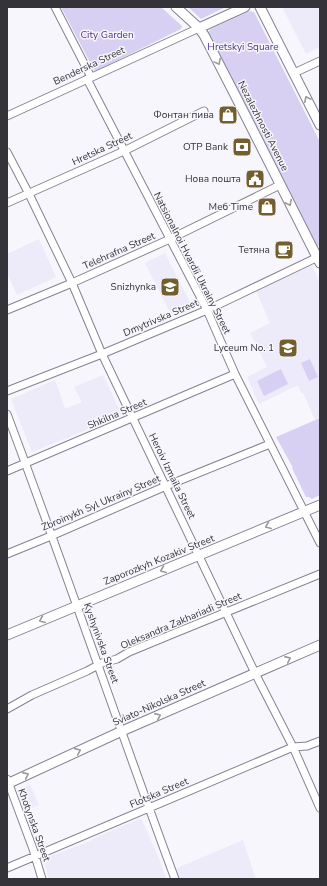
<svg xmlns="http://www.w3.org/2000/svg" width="327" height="886" viewBox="0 0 327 886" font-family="'Nunito Sans',sans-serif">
  <rect width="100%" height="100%" fill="#f7f6fd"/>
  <!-- built -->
  <path fill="#edeaf9" d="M282,7H320V47L306,54Z
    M39,239L56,277L17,295L7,273V254Z
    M165,253L192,306L172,316L145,263Z
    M312,265L320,283V330H318L320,334V418L315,420L303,393H301L298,385L259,404L247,377L267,367L250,333L270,323L256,291Z
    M103,375L122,415L107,422H106L32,452L11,399L55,380L65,408H67L82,402L74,387Z
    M30,785L39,805L27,810L19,789Z
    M141,818L160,861L166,879H49L43,859L93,840L92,839Z
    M243,840L256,879H179L175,869Z"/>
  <!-- green -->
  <path fill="#d8d0f2" d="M61,7H161L182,26L181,29L96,71L94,70Z
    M188,7H226L201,19Z
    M250,11L254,12L320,142V246H317L207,34L211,29Z
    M310,359L318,377L309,381L301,363Z
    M281,369L288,384L264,396L257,381Z
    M320,418V495L312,499L309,497H306L292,468H293L276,437Z"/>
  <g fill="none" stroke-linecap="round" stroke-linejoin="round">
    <defs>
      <path id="minor" d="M55,7L91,77
        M294,73L320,61
        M87,79L207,310L235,374L320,543
        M7,116L199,28
        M7,152L29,194L72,283L102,354L255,673L293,747L320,808
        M7,203L124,151L204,111
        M7,310L72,283L170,239L280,185
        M7,391L102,354L207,310L320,256
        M7,414C65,568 118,725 175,879
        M7,471L235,374
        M7,554L51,536L166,486L270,444
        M7,709L32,695L87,671L102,663L117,659L129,652L175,633L320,574
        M7,779L33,849L42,879
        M7,868L293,747L307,746L320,741"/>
      <path id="major" d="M176,7L199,28L204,35L235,95L320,263
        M260,7L320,125
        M199,28L245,7
        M7,635L320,505
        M7,784L122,731L320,645"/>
    </defs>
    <!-- minor casing -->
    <use href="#minor" stroke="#858292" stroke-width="9"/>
    <!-- major casing -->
    <use href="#major" stroke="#858292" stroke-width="11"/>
    <!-- minor -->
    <use href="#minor" stroke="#fff" stroke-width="7"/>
    <!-- major -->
    <use href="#major" stroke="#fff" stroke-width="9"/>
  </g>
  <!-- one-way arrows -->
  <defs><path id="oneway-chevron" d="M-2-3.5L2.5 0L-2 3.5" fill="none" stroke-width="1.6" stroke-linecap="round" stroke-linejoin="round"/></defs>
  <g stroke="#9a999c">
    <use href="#oneway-chevron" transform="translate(218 62) rotate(62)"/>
    <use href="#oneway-chevron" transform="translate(307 99) rotate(-117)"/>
    <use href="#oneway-chevron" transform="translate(289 203) rotate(63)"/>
    <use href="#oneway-chevron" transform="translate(268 526) rotate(157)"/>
    <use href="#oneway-chevron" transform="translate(163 570) rotate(158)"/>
    <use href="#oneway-chevron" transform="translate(42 620) rotate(157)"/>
    <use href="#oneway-chevron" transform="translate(288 659) rotate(-24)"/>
    <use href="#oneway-chevron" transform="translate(158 716) rotate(-24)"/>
    <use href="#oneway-chevron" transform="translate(78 751) rotate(-24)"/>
    <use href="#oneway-chevron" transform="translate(26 775) rotate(-24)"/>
  </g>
  <!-- icons -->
  <defs>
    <symbol id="shop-square" viewBox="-11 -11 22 22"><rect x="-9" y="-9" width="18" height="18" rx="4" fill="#735e2d" stroke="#f7f6fd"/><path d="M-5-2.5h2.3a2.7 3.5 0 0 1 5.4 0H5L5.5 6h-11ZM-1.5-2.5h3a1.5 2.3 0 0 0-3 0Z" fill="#fff"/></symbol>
    <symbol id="bank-square" viewBox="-11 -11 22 22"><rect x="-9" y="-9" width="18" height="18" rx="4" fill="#735e2d" stroke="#f7f6fd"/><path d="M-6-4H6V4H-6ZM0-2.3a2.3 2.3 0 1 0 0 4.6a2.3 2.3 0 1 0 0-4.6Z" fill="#fff"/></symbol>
    <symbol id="civic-square" viewBox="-11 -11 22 22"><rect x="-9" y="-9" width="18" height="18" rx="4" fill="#735e2d" stroke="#f7f6fd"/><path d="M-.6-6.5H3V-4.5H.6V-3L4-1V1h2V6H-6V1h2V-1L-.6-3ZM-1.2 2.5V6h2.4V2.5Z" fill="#fff"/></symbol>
    <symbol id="cafe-square" viewBox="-11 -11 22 22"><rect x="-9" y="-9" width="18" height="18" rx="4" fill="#735e2d" stroke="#f7f6fd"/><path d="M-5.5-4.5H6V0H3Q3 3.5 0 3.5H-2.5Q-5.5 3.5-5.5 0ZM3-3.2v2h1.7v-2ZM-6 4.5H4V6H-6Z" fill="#fff"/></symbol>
    <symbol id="school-square" viewBox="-11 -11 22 22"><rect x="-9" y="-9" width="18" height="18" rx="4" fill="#735e2d" stroke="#f7f6fd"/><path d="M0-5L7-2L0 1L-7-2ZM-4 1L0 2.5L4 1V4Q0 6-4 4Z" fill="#fff"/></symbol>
  </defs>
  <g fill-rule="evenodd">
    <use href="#shop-square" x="217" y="104" width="22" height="22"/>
    <use href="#bank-square" x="231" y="136" width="22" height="22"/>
    <use href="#civic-square" x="244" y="168" width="22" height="22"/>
    <use href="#shop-square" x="256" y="196" width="22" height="22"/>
    <use href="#cafe-square" x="273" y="239" width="22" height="22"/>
    <use href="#school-square" x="159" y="276" width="22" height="22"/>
    <use href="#school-square" x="277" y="337" width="22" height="22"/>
  </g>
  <g text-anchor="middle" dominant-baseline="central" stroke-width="3" stroke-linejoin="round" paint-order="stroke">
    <!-- park labels -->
    <g font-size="10" fill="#553192" stroke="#f7f6fd">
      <text x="107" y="35">City Garden</text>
      <text x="243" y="47">Hretskyi Square</text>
    </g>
    <!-- street labels -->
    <g font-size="10" fill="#343339" stroke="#f7f6fd">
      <text transform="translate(89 66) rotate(-25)">Benderska Street</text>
      <text transform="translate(263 126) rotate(63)">Nezalezhnosti Avenue</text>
      <text transform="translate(102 149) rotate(-25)">Hretska Street</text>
      <text transform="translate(119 251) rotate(-24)">Telehrafna Street</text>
      <text transform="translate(192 263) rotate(63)">Natsionalnoi Hvardii Ukrainy Street</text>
      <text transform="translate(161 318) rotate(-23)">Dmytrivska Street</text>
      <text transform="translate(117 414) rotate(-23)">Shkilna Street</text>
      <text transform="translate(172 476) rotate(64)">Heroiv Izmaila Street</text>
      <text transform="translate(101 503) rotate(-23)">Zbroinykh Syl Ukrainy Street</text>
      <text transform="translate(159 560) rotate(-22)">Zaporozkyh Kozakiv Street</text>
      <text transform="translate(181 621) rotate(-23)">Oleksandra Zakhariadi Street</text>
      <text transform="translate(101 643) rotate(70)">Kyshynivska Street</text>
      <text transform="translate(159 703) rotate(-24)">Sviato-Nikolska Street</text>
      <text transform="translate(159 793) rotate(-23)">Flotska Street</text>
      <text transform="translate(34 825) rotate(70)">Khotynska Street</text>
    </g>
    <!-- poi labels -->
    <g font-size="10" fill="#343339" stroke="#f7f6fd" text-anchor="end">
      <text x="214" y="115">Фонтан пива</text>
      <text x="228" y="147">OTP Bank</text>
      <text x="241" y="179">Нова пошта</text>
      <text x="253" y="207">Меб Time</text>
      <text x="270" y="250">Тетяна</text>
      <text x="156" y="287">Snizhynka</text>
      <text x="274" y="348">Lyceum No. 1</text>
    </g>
  </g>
  <!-- border -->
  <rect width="327" height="886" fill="none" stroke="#343339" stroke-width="16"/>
</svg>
